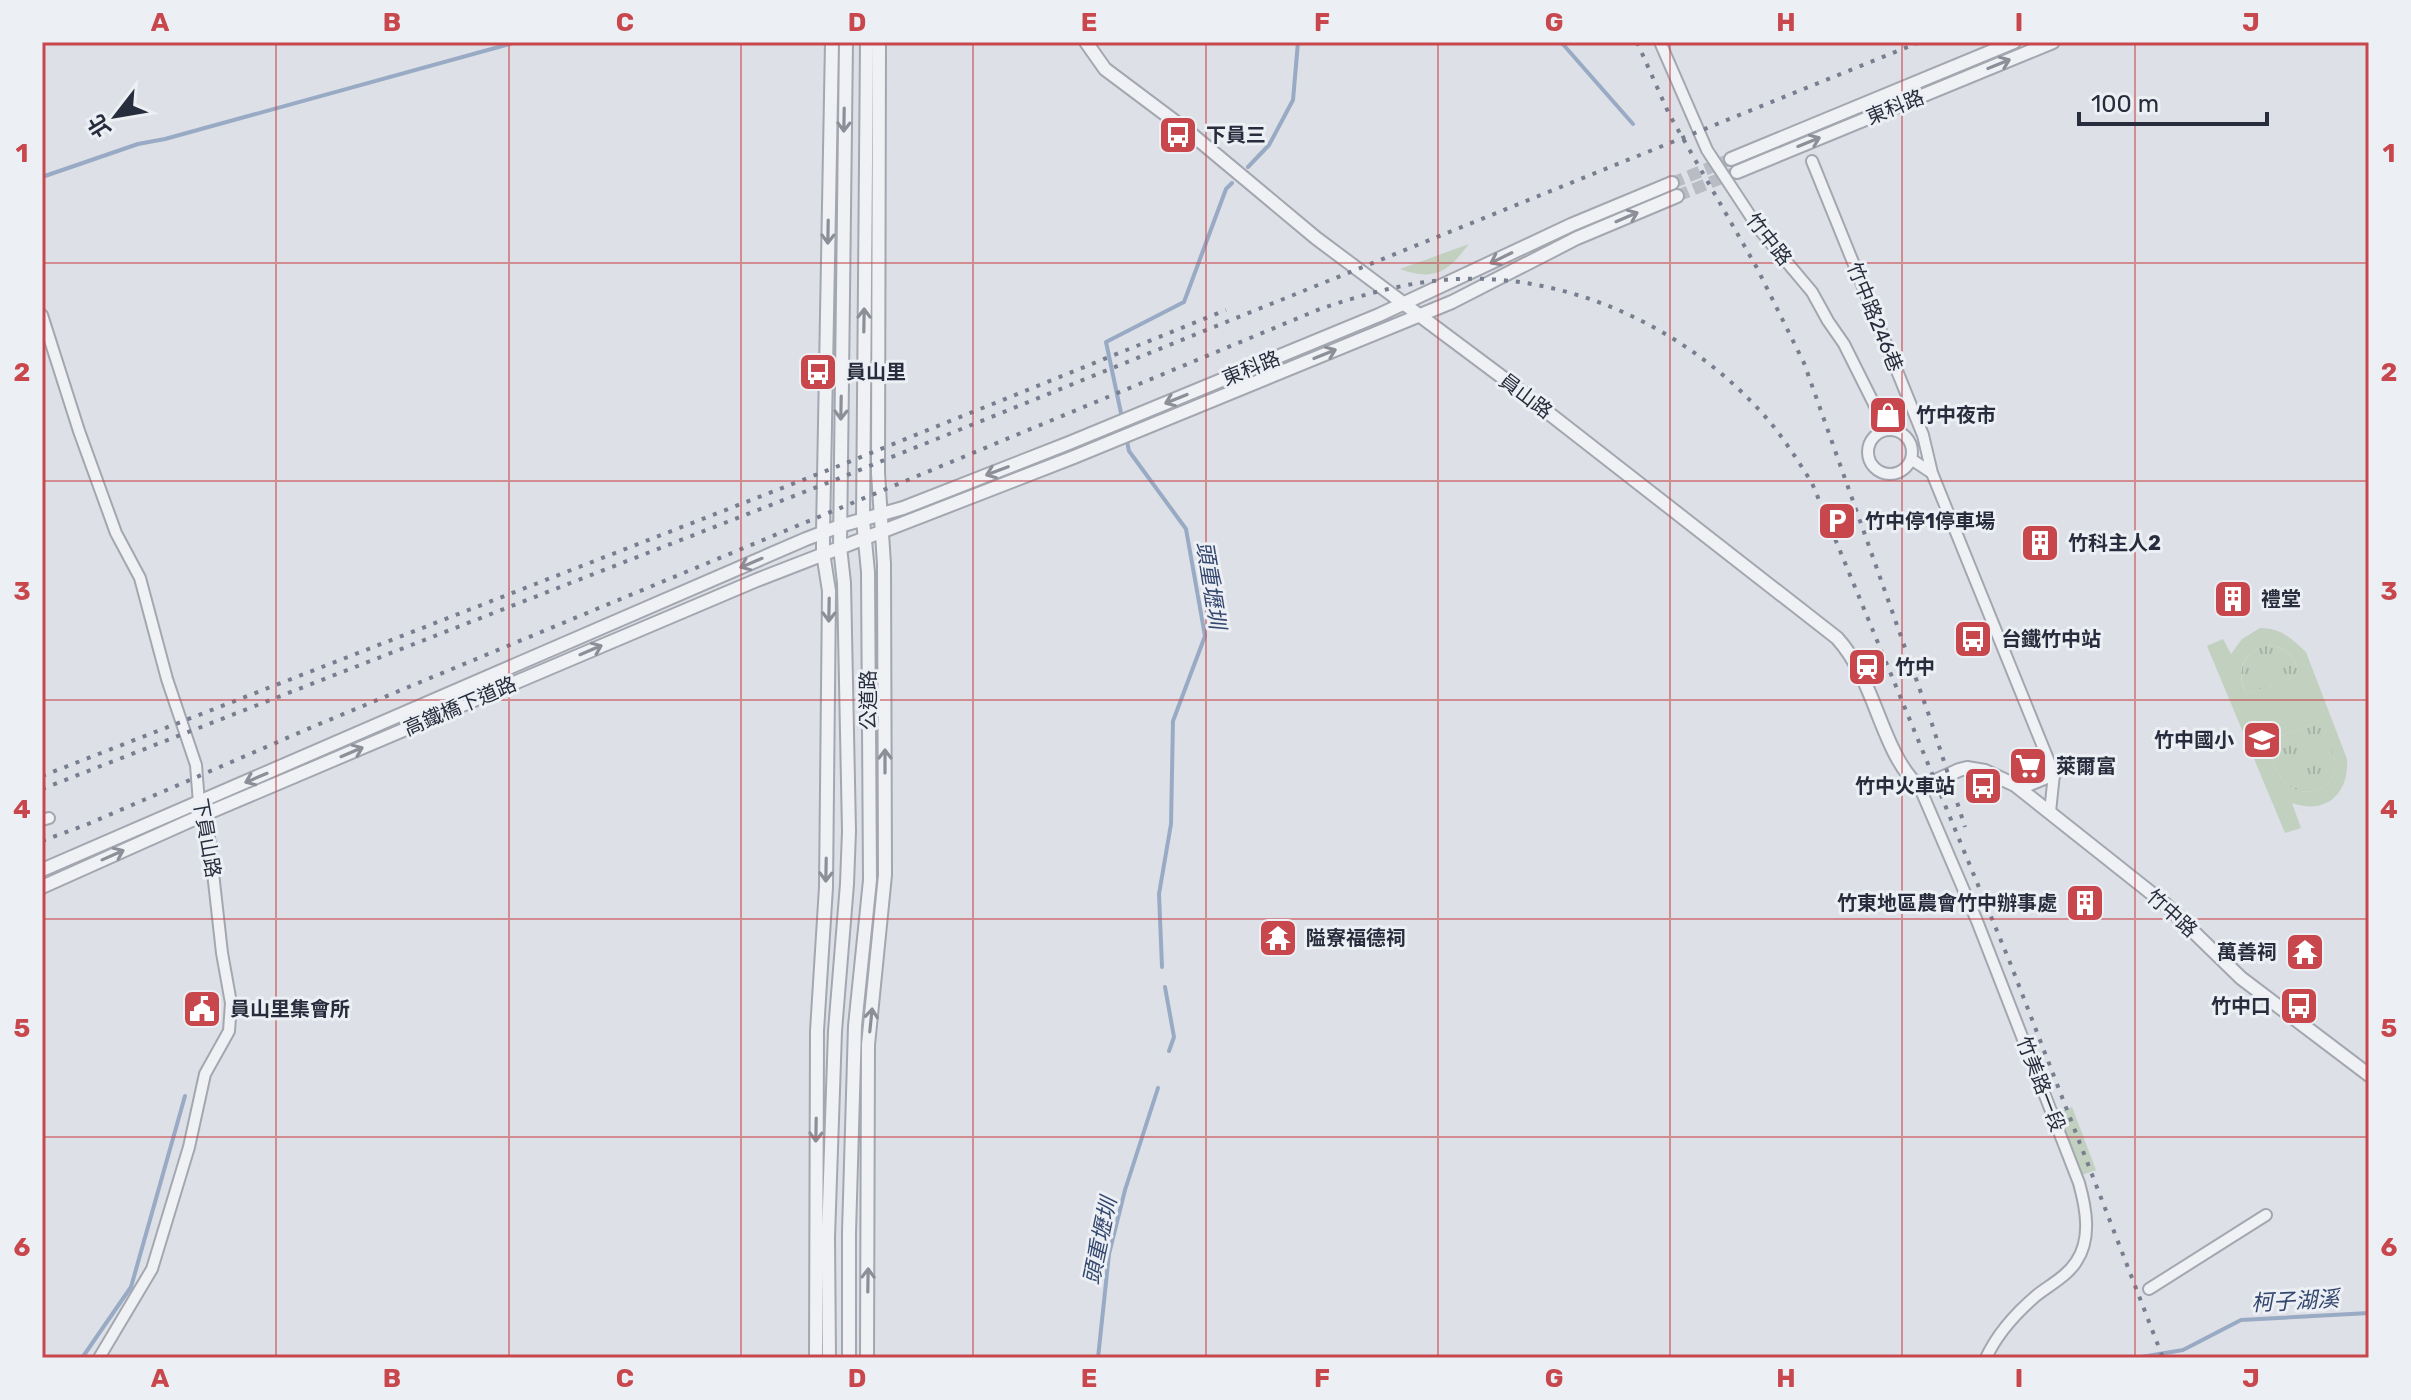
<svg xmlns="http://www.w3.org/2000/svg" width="2411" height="1400" viewBox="0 0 2411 1400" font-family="Rubik,'Noto Sans TC',sans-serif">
  <defs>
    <pattern id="grass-tufts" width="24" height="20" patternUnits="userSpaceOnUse" patternTransform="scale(2)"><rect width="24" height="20" fill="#c1d0bf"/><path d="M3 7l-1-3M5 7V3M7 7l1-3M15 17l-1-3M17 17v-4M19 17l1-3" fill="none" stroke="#a6b3a5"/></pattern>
  </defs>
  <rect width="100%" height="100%" fill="#dde0e6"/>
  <!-- grass -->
  <path fill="url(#grass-tufts)" d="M2266,645C2288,647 2292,655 2300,674L2246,694C2236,670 2242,654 2266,645Z
    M2319,721C2324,733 2335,750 2335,763C2337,791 2303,800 2285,783C2275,773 2271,755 2266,742Z"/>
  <!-- park -->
  <path fill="#c1d0bf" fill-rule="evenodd" d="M1469,244C1448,271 1436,282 1400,269Z
    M2260,628C2281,628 2291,638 2306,652L2347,759C2349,794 2326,815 2292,803L2301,828L2285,833L2207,646L2223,639L2231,654L2242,639ZM2266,645C2288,647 2292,654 2300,674L2246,694C2235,670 2242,654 2266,645ZM2319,721C2324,733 2335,750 2335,763C2337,791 2303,800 2285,783C2275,773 2271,755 2266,742Z
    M2072,1107L2096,1170L2071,1179L2048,1116Z"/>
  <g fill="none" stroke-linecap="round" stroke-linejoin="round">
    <!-- stream -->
    <path stroke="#99aac5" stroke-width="4" d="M1561,42L1633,124
      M1248,167L1269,145L1293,100L1298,42
      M42,177L138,144L165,139L517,42
      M1162,967L1159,894L1171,824L1173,721L1205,636L1186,529L1129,451L1106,342L1184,302L1226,189L1232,183
      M1165,987L1174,1037L1169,1051
      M82,1358L131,1287L185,1096
      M1098,1358L1109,1254L1125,1190L1158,1088
      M2135,1358L2183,1350L2241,1320L2369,1313"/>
    <!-- tertiary-tunnel -->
    <path stroke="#b9bcc4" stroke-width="12" stroke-dasharray="12 6" stroke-linecap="butt" d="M1672,183L1731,159
      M1677,196L1734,173"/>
    <defs>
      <path id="minor" d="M1660,42L1707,150L1759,229L1812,292L1828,321L1844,344L1887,430
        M1812,161L1923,435L1932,473
        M42,315L79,431L116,533L140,578L167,679L196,765L199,803L209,837L222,953L231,1003L229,1031L205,1074L189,1147L152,1269L99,1358
        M1868 452a22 22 0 1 1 44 0a22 22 0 1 1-44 0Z
        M1911,459L1932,473L2054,774L2050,812
        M1920,788L1977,921L2079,1183C2086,1208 2092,1239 2076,1262C2067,1276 2050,1285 2037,1295C2017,1312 1997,1334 1986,1358
        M42,820L49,818
        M2149,1289L2266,1215"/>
      <path id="tertiary" d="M1086,42L1105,69L1189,132L1316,238L1514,386L1837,638C1877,682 1880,751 1920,788L1959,770L1967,768L1985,771L2015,785L2165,904L2241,978L2369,1075
        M1731,159L2014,42
        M1737,172L2053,42
        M2015,785L2025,786L2054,774
        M42,870L806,539L840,526L903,508L1069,443L1379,315L1571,225L1672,183
        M42,887L203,815L757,580L1074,457L1452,302L1577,238L1677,196
        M816,1358L817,1031L826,887L829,591L823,553V533L832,42
        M829,1358L828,1237L835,1031L847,884L849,831L844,583L840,547L846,42
        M849,1358V1232L855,1026L870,880L868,572L863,520L867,42
        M867,1358L868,1045L885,875L884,564L878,473L879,42"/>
    </defs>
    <!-- minor casing -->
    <use href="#minor" stroke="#a3a7b0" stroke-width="14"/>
    <!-- tertiary casing -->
    <use href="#tertiary" stroke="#a3a7b0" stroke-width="16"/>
    <!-- minor -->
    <use href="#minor" stroke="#f0f1f5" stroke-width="10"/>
    <!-- tertiary -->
    <use href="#tertiary" stroke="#f0f1f5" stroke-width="12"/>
    <!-- rail -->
    <path stroke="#777e8f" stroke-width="4" stroke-dasharray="4 8" stroke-linecap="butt" d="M1637,42L1669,114L1757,268L1804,363L1931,721L1965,827
      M42,776L836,467L1226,310
      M42,789L840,478L1920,42
      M42,841L88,824L317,725L1320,309C1364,294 1411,281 1458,279C1578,274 1699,335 1774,427C1788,445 1800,464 1812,483L2009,960L2163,1358"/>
  </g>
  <!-- one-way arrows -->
  <defs><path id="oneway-shaft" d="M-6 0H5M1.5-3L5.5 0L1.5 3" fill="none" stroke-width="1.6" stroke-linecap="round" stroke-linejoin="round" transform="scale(2)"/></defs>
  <g stroke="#8c8f98">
    <use href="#oneway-shaft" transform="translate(1999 64) rotate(-22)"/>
    <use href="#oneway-shaft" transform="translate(844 120) rotate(91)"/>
    <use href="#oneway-shaft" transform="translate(1809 142) rotate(-22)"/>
    <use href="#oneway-shaft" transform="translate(1627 217) rotate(-23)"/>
    <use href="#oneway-shaft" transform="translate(828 232) rotate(91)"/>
    <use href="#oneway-shaft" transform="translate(1501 258) rotate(154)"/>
    <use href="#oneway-shaft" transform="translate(864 320) rotate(-89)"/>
    <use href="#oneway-shaft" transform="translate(1325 354) rotate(-22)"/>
    <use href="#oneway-shaft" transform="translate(1176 399) rotate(158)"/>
    <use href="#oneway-shaft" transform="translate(841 408) rotate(91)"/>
    <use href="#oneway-shaft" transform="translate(997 471) rotate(159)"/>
    <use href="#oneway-shaft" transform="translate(751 563) rotate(157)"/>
    <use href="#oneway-shaft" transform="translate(829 610) rotate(91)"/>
    <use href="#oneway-shaft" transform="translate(591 650) rotate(-23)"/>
    <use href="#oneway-shaft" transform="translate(352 752) rotate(-23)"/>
    <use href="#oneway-shaft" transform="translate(885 761) rotate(-90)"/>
    <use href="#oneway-shaft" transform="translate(256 778) rotate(157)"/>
    <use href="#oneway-shaft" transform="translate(113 855) rotate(-24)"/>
    <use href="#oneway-shaft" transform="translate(826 870) rotate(91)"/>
    <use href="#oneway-shaft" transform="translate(871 1020) rotate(-84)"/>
    <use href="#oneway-shaft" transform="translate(816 1130) rotate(91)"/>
    <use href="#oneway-shaft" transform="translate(868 1280) rotate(-89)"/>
  </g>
  <!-- grid -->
  <path fill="none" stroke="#c7474c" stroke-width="2" stroke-opacity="0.55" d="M276,42V1358M509,42V1358M741,42V1358M973,42V1358M1206,42V1358M1438,42V1358M1670,42V1358M1902,42V1358M2135,42V1358M42,263H2369M42,481H2369M42,700H2369M42,919H2369M42,1137H2369"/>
  <!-- icons -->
  <defs>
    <symbol id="bus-square" viewBox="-11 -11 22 22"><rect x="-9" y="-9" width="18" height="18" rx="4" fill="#c7474c" stroke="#eceff4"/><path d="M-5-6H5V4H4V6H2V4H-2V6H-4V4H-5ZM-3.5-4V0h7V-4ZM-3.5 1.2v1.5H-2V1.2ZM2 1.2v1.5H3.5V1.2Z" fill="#fff"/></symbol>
    <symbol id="shop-square" viewBox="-11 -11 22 22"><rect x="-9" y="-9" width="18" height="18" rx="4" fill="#c7474c" stroke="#eceff4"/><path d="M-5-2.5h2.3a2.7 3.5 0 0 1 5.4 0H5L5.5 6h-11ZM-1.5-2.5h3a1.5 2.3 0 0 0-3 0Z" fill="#fff"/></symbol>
    <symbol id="parking-square" viewBox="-11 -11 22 22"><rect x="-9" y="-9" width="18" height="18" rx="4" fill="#c7474c" stroke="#eceff4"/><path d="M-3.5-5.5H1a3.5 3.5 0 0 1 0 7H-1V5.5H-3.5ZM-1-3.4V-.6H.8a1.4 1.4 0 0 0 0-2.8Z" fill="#fff"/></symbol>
    <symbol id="building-square" viewBox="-11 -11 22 22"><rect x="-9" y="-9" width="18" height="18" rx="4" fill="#c7474c" stroke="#eceff4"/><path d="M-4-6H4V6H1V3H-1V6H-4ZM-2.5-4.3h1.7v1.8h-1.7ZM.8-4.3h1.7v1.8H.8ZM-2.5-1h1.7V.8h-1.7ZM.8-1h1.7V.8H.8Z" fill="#fff"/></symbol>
    <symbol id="station-square" viewBox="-11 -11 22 22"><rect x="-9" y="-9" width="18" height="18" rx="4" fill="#c7474c" stroke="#eceff4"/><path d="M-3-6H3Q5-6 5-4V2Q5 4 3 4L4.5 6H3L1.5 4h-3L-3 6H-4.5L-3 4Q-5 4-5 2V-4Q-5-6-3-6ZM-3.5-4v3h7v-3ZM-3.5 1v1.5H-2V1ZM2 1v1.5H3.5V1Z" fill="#fff"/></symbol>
    <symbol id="school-square" viewBox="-11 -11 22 22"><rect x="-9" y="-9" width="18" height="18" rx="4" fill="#c7474c" stroke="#eceff4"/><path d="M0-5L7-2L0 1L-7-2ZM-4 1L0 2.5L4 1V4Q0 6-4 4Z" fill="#fff"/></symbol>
    <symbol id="supermarket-square" viewBox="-11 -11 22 22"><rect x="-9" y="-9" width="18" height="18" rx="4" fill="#c7474c" stroke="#eceff4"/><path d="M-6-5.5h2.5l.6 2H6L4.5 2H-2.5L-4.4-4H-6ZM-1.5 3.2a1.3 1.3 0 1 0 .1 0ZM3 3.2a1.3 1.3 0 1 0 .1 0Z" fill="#fff"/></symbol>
    <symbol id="temple-square" viewBox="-11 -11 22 22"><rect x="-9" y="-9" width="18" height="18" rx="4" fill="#c7474c" stroke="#eceff4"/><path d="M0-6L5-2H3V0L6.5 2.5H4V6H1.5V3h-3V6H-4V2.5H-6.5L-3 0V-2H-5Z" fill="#fff"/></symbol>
    <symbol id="civic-square" viewBox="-11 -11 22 22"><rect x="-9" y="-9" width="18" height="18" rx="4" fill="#c7474c" stroke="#eceff4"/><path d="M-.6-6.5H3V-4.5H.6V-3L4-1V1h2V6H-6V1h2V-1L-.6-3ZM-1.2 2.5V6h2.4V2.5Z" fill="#fff"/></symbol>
  </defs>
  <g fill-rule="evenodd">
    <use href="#bus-square" x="1156" y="113" width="44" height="44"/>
    <use href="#bus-square" x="796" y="350" width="44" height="44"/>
    <use href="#shop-square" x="1866" y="393" width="44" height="44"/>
    <use href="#parking-square" x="1815" y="499" width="44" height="44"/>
    <use href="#building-square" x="2018" y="521" width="44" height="44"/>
    <use href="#building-square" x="2211" y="577" width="44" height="44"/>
    <use href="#bus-square" x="1951" y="617" width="44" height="44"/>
    <use href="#station-square" x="1845" y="645" width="44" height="44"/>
    <use href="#school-square" x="2240" y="718" width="44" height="44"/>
    <use href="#supermarket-square" x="2006" y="744" width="44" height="44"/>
    <use href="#bus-square" x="1961" y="764" width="44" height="44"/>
    <use href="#building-square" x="2063" y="881" width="44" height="44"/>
    <use href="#temple-square" x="1256" y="916" width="44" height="44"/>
    <use href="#temple-square" x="2283" y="930" width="44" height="44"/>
    <use href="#bus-square" x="2277" y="984" width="44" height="44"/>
    <use href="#civic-square" x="180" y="987" width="44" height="44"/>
  </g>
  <g text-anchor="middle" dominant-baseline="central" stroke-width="6" stroke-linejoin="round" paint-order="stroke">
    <!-- street labels -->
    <g font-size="20" fill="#272d3c" stroke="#eceff4">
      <text transform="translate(1895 107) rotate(-22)">東科路</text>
      <text transform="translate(1769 239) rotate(52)">竹中路</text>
      <text transform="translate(1875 317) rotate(68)">竹中路246巷</text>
      <text transform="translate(1251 368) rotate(-22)">東科路</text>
      <text transform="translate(1526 396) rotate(37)">員山路</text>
      <text transform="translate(868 700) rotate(-90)">公道路</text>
      <text transform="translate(460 706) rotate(-23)">高鐵橋下道路</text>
      <text transform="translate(207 838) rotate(80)">下員山路</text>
      <text transform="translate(2172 913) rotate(42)">竹中路</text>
      <text transform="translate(2041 1084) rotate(69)">竹美路一段</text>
    </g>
    <!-- poi labels -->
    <g font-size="20" font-weight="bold" fill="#272d3c" stroke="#eceff4" text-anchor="start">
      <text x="1206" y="135">下員三</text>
      <text x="846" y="372">員山里</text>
      <text x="1916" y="415">竹中夜市</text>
      <text x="1865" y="521">竹中停1停車場</text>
      <text x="2068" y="543">竹科主人2</text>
      <text x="2261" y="599">禮堂</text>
      <text x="2001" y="639">台鐵竹中站</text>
      <text x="1895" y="667">竹中</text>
      <text x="2234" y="740" text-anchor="end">竹中國小</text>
      <text x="2056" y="766">萊爾富</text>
      <text x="1955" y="786" text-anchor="end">竹中火車站</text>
      <text x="2057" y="903" text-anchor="end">竹東地區農會竹中辦事處</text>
      <text x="1306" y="938">隘寮福德祠</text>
      <text x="2277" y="952" text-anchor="end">萬善祠</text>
      <text x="2271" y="1006" text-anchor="end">竹中口</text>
      <text x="230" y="1009">員山里集會所</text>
    </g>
    <!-- water labels -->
    <g font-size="22" font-style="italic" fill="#34476e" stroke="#eceff4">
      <text transform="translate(1211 585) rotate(81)">頭重壢圳</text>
      <text transform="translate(1100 1241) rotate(-78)">頭重壢圳</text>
      <text transform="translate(2295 1301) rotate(-3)">柯子湖溪</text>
    </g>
  </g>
  <!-- border -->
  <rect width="2411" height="1400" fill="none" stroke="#eceff4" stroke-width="88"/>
  <!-- north arrow -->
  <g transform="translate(116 116) rotate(239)" stroke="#eceff4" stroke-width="6" paint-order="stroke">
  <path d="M0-6L14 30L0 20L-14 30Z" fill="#272d3c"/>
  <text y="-12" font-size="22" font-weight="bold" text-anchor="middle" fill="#272d3c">北</text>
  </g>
  <!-- scale -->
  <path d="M2079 112v12h188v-12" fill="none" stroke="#272d3c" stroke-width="4"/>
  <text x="2091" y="112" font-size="24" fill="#272d3c" stroke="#eceff4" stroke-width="6" paint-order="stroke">100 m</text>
  <rect x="44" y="44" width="2323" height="1312" fill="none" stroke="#c7474c" stroke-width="3"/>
  <g font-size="26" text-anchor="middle" font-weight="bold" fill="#c7474c">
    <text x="160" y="31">A</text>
    <text x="392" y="31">B</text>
    <text x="625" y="31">C</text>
    <text x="857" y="31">D</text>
    <text x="1089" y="31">E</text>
    <text x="1322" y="31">F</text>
    <text x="1554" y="31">G</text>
    <text x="1786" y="31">H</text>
    <text x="2019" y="31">I</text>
    <text x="2251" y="31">J</text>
    <text x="22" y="162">1</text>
    <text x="2389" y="162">1</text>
    <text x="22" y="381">2</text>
    <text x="2389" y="381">2</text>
    <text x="22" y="600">3</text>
    <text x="2389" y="600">3</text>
    <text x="22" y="818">4</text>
    <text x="2389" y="818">4</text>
    <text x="22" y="1037">5</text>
    <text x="2389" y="1037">5</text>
    <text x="22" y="1256">6</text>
    <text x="2389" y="1256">6</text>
    <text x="160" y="1387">A</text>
    <text x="392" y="1387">B</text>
    <text x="625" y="1387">C</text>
    <text x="857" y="1387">D</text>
    <text x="1089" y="1387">E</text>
    <text x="1322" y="1387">F</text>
    <text x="1554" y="1387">G</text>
    <text x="1786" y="1387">H</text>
    <text x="2019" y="1387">I</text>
    <text x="2251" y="1387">J</text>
  </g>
</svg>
